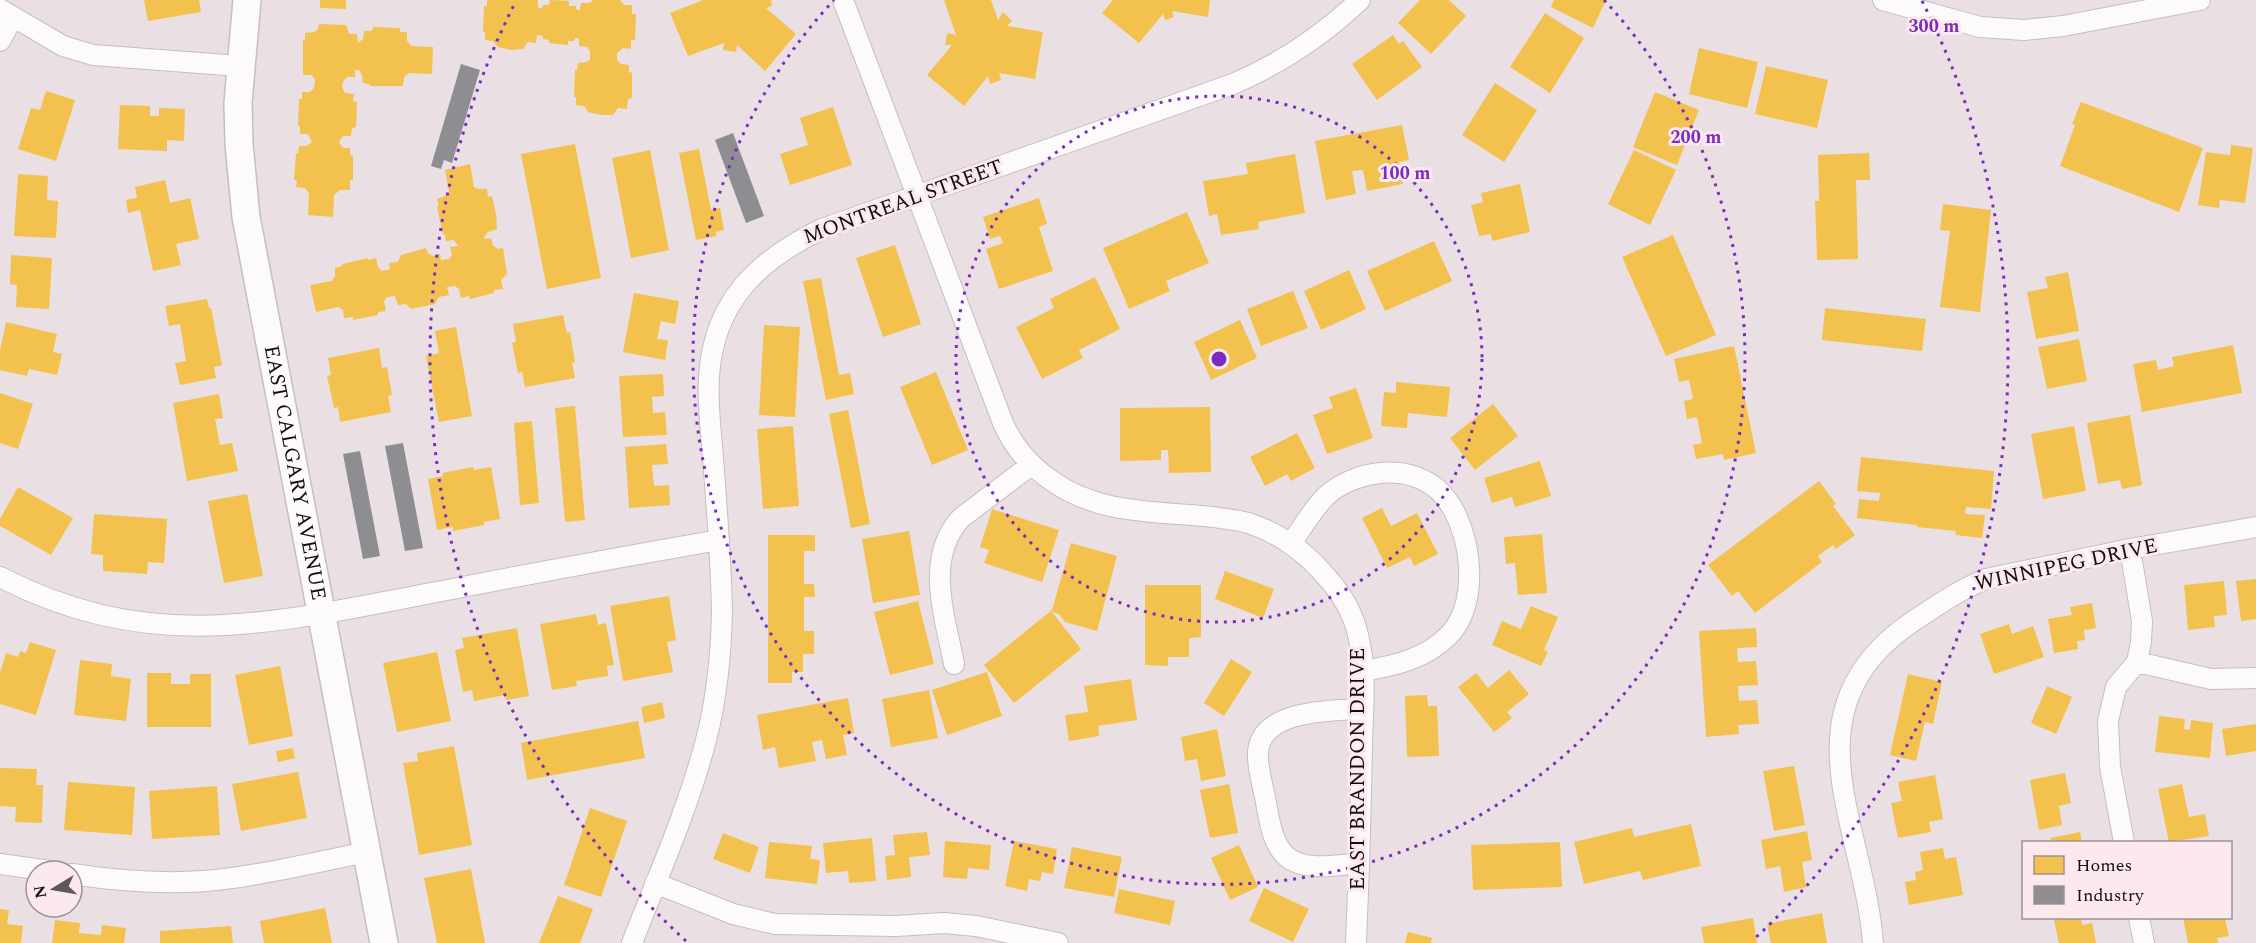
<svg xmlns="http://www.w3.org/2000/svg" width="2256" height="943" viewBox="0 0 2256 943" font-family="Spectral,serif">
  <rect width="100%" height="100%" fill="#eae0e3"/>
  <!-- homes -->
  <path fill="#f2c14e" d="M144,0H199L201,12L148,21Z
    M320,0H346V9L320,8Z
    M487,0H538V8H542L543,5H549L550,0L569,1V6H576V9L580,10L581,3H590L593,0H620L624,5H632V14H636L635,40H631V49L623,48L617,53V60L621,64L629,65V72L632,73V98L628,99L627,109L618,108L613,115H601L588,112L584,106L576,105V97H574L575,70H577L578,63L586,62L590,60V51L587,47L579,46V38H575L574,41H568V45L549,43V40L543,39V36L537,35L536,43L528,42L523,49L511,50L498,47L493,41L485,40V32H483L484,6H487Z
    M703,0H771L772,6L766,8L796,34L765,71L737,45L736,52L723,50L724,43L688,56L670,13Z
    M944,0H991L998,20L1003,12L1012,21L1007,26L1043,32L1035,79L999,73L1001,80L990,84L988,76L964,106L927,75L952,45H945L947,33L956,35Z
    M1113,0H1210L1208,17L1172,11L1174,17L1165,20L1163,14L1139,43L1102,13Z
    M1420,0H1449L1466,16L1431,54L1398,23Z
    M1554,0H1606L1593,28L1551,7Z
    M1545,13L1584,38L1550,93L1510,67Z
    M319,24L346,25L349,34H357L358,43L363,39L364,31H372L373,27L400,28V32H407V41L411,46L433,47L432,74L409,73L404,77L403,86H370V84L363,83L362,75L359,70H355V77H347L343,82L342,87L345,93L354,94L353,101L357,102L356,127L352,128L351,136H343L339,142L343,148H350V155L353,156V180H350V190H340L334,195L333,217L308,215L309,193L305,188L296,187L297,180H294L296,153L298,154L299,146H307L312,142L308,134H300V126H298L299,99H302V92H310L314,88L315,80L312,75H303V40H305V33L314,32L318,29Z
    M1393,35L1399,44L1403,41L1422,67L1377,100L1352,64Z
    M1699,48L1758,62L1747,108L1689,94Z
    M1766,66L1828,80L1817,128L1755,114Z
    M1495,83L1537,110L1504,162L1462,135Z
    M46,91L75,100L56,161L18,149L31,108L40,110Z
    M1655,92L1699,110L1677,165L1633,147Z
    M2081,102L2203,148L2179,212L2060,166L2075,125L2072,124Z
    M120,105L150,106V116H159V108L185,109L184,141L167,140V151L118,149Z
    M833,107L852,165L790,185L780,154L808,145L800,118Z
    M1402,125L1409,160L1399,162L1403,184L1367,191L1363,170L1352,171L1356,194L1326,200L1315,141Z
    M575,144L601,278L547,289L521,154Z
    M2231,145L2253,148L2245,203L2220,200L2219,208L2198,205L2206,152L2230,155Z
    M699,149L711,210L720,208L724,230L716,232V236L696,240L679,153Z
    M650,150L669,250L631,258L612,158Z
    M1634,150L1676,170L1650,225L1608,204Z
    M1869,153L1870,180H1856L1858,259L1817,260L1815,201H1819L1818,155Z
    M1295,154L1305,213L1258,222L1259,229L1221,235L1217,214L1209,216L1203,181L1248,174L1246,163Z
    M470,164L474,187L478,189H487L488,197L492,196L497,220L496,221L497,229L488,232L484,237L485,239L491,238L493,246L498,249L503,248L507,274L501,280L503,289L494,290V293L470,299L469,296L461,298L459,289L455,286L447,287L449,295L439,297L435,304L411,309L406,304L398,305L395,296L387,297L384,301L386,311L378,312V315L353,320V317L344,318L343,310L338,307L316,312L310,285L332,281L335,276V268L342,266V264L368,258V260L376,258L378,267L382,271L390,269L389,263L398,262L401,255L426,248L427,252L432,256L440,254L441,260L449,259L452,255L450,247L458,246L454,240L446,241L445,234L443,235L437,207L439,206L437,199L445,196L449,192L445,170Z
    M18,174L48,176L47,200L58,201L56,238L14,236Z
    M165,180L170,203L190,198L199,239L176,244L181,265L153,271L140,210L128,213L126,200L137,198L135,187Z
    M1520,184L1530,232L1492,241L1491,234L1479,236L1471,205L1483,202L1481,193Z
    M1039,198L1047,224L1039,227L1053,271L999,289L986,249L1003,243L1000,236L990,239L983,217Z
    M1943,204L1991,210L1980,312L1940,307L1950,231L1940,230Z
    M1187,212L1209,263L1166,281L1170,291L1129,309L1103,248Z
    M1673,235L1716,335L1666,356L1622,257Z
    M1434,241L1452,281L1385,311L1367,271Z
    M895,245L921,324L883,337L856,258Z
    M11,255L52,258L49,309L16,307L17,285L10,284Z
    M1349,270L1366,309L1321,330L1304,291Z
    M2068,272L2079,331L2036,339L2027,292L2048,288L2045,277Z
    M1095,277L1120,329L1079,350L1083,358L1042,379L1016,327L1054,308L1050,299Z
    M821,278L839,375L850,373L854,394L826,400L803,281Z
    M1293,291L1308,328L1261,346L1247,309Z
    M634,293L679,301L675,324L661,321L657,339L668,340L665,360L623,352Z
    M207,299L209,308H211L222,365L214,367L216,378L180,385L175,363L186,361L180,324L169,326L165,306Z
    M1825,308L1926,319L1922,351L1822,340Z
    M563,315L567,333L570,332L575,362L572,363L575,378L525,387L522,372L518,373L512,343L516,342L513,324Z
    M1240,320L1257,358L1211,380L1194,342Z
    M6,322L57,334L53,352L62,354L57,375L29,369L27,376L0,370V351Z
    M764,325L800,327L795,417L759,415Z
    M456,327L472,416L439,422L426,356L439,353L435,331Z
    M2079,339L2087,381L2047,389L2038,347Z
    M2233,345L2242,393L2142,412L2133,364L2156,360L2158,370L2174,366L2172,357Z
    M1734,346L1756,453L1724,460L1723,454L1696,459L1693,445L1702,443L1697,417L1687,419L1684,401L1693,399L1689,380L1679,382L1674,359Z
    M379,348L382,368L387,367L392,395L388,396L391,412L340,422L338,407L334,408L327,376L331,375L328,358Z
    M936,372L968,450L932,465L900,387Z
    M663,374L664,396L652,397L653,413L665,412L667,435L623,437L619,376Z
    M1396,382L1450,387L1447,417L1408,413L1407,428L1381,426L1384,392L1396,393Z
    M1356,388L1373,438L1327,454L1313,415L1333,408L1329,397Z
    M0,393L33,404L18,449L0,443Z
    M219,394L223,418L215,419L220,445L232,443L238,471L187,481L173,403Z
    M1493,404L1518,436L1475,470L1450,438Z
    M575,406L585,520L565,522L555,408Z
    M1210,407L1211,472L1169,473L1168,450H1161V460L1120,461V408Z
    M848,410L870,524L851,528L829,414Z
    M2130,415L2142,485L2122,489L2120,480L2098,484L2087,423Z
    M532,421L539,503L520,505L514,423Z
    M793,426L799,506L763,509L757,429Z
    M2074,426L2086,491L2043,499L2031,434Z
    M1297,433L1315,468L1291,481L1287,474L1265,486L1250,457Z
    M666,444L668,464L652,465L654,486L669,485L670,505L629,508L625,447Z
    M1861,457L1994,471L1991,509L1966,507L1965,514L1985,515L1982,538L1955,535L1956,531L1917,527V525L1857,518L1859,499L1879,501L1880,493L1857,491Z
    M1540,461L1551,496L1515,507L1512,497L1492,503L1484,478Z
    M473,467L474,470L491,467L500,519L484,522V525L453,531V527L437,530L428,479L443,476L442,473Z
    M1819,481L1836,504L1833,506L1855,535L1836,549L1833,545L1818,556L1822,562L1755,613L1738,591L1732,596L1708,565Z
    M18,487L73,518L51,555L0,526V519Z
    M247,494L263,576L224,583L208,501Z
    M1382,508L1391,526L1417,513L1438,554L1414,566L1410,557L1387,568L1362,518Z
    M992,509L1059,530L1042,582L984,563L989,550L980,547Z
    M94,514L167,519L164,563L148,562L147,574L103,571V555L91,554Z
    M909,531L920,595L873,603L862,539Z
    M1542,534L1547,593L1518,595L1515,563L1506,564L1504,537Z
    M768,535H815V551H804V584H814L815,597H804V631H814V654H803V672H792V683H768Z
    M1071,543L1117,556L1097,631L1065,622L1059,614L1052,612L1081,649L1014,703L984,665L1052,610Z
    M1225,571L1274,589L1263,618L1215,599Z
    M2256,579V619L2241,621L2236,581Z
    M2224,581L2227,615L2214,616L2215,627L2188,630L2184,585Z
    M1145,585H1201V637L1189,638V657H1168V666L1145,665Z
    M669,596L676,640L667,642L673,672L623,681L610,606Z
    M918,601L934,664L890,675L874,612Z
    M2092,603L2096,628L2084,630L2085,640L2077,641L2078,649L2054,653L2048,619L2072,615L2070,607Z
    M1531,606L1558,617L1544,650L1548,652L1541,666L1492,645L1502,621L1521,629Z
    M596,614L598,625L606,623L614,665L607,666L608,676L576,681L577,686L552,690L540,624Z
    M2009,624L2012,634L2033,626L2044,657L1994,674L1980,634Z
    M517,628L529,696L506,700L505,695L474,701L472,690L463,692L455,650L464,648L462,638Z
    M1756,628L1757,647L1737,648L1738,662L1756,661L1758,685L1738,686L1739,701L1757,700L1759,724L1738,725L1739,734L1706,737L1699,631Z
    M30,642L56,650L36,715L0,704V673L6,653L18,657L20,651L26,653Z
    M437,652L451,721L397,732L383,663Z
    M1231,659L1252,672L1224,716L1204,703Z
    M80,660L112,664L111,676L131,679L126,721L74,715Z
    M280,666L293,736L249,745L235,675Z
    M1509,670L1529,694L1507,712L1512,718L1494,732L1458,687L1476,673L1488,688Z
    M987,672L1002,716L947,735L932,690Z
    M147,673H171V684H190V674H211V727H147Z
    M1908,674L1942,682L1933,724L1925,722L1916,761L1890,755Z
    M1131,679L1137,720L1098,726L1099,736L1069,741L1065,715L1088,712L1084,686Z
    M2047,686L2072,697L2056,734L2031,723Z
    M929,690L938,738L891,747L882,699Z
    M1427,695L1428,706H1437L1439,756L1407,757L1405,696Z
    M848,698L854,733L843,735L847,755L826,759L822,740L812,742L816,761L779,768L775,747L763,750L757,715Z
    M662,702L665,718L644,723L641,707Z
    M2159,716L2185,719L2184,729L2190,730L2191,720L2213,723L2210,758L2155,752Z
    M638,721L645,758L527,780L521,743Z
    M2256,724V751L2226,756L2222,729Z
    M1217,729L1226,776L1201,781L1197,759L1185,761L1181,737Z
    M454,746L472,845L419,855L403,763L418,761L417,753Z
    M293,748L295,758L278,762L276,751Z
    M1794,766L1805,825L1774,831L1763,771Z
    M0,768L37,769L36,785H43L42,823L15,822L16,807L0,806Z
    M298,772L307,818L241,831L232,784Z
    M2065,773L2071,803L2059,806L2062,825L2039,830L2030,780Z
    M1935,775L1943,819L1929,822L1931,832L1898,838L1891,803L1902,801L1898,782Z
    M68,782L135,787L132,835L64,830Z
    M1229,784L1238,833L1210,838L1200,790Z
    M2182,784L2189,817L2205,814L2209,836L2169,842L2158,789Z
    M217,786L220,835L152,839L149,791Z
    M590,808L627,821L601,897L564,885Z
    M1691,824L1701,866L1643,880L1640,871L1584,884L1574,842L1632,828L1634,837Z
    M1807,831L1812,860L1802,862L1806,887L1784,892L1780,866L1766,869L1761,840Z
    M927,832L930,855L909,857L911,877L887,880L885,856L895,855L893,835Z
    M2080,832L2082,842H2051V838Z
    M723,833L759,847L750,873L713,859Z
    M872,838L876,881L849,883L848,871L826,873L823,843Z
    M945,841L991,845L989,870L968,868L967,879L943,877Z
    M1014,841L1057,849L1053,874L1042,872L1040,881L1029,879L1027,891L1005,886Z
    M769,842L812,846L810,859L820,860L817,884L765,878Z
    M1560,842L1562,887L1473,890L1471,845Z
    M1239,845L1258,887L1230,900L1211,858Z
    M1072,847L1122,857L1114,897L1064,888Z
    M1943,848L1945,859L1956,857L1963,895L1909,905L1905,882L1916,880L1915,872L1923,870L1920,852Z
    M471,869L485,943H437L424,878Z
    M1264,888L1309,909L1293,942L1249,921Z
    M1119,889L1175,901L1170,925L1114,913Z
    M558,896L593,909L580,943H539Z
    M325,908L332,943H264L260,921Z
    M0,909L9,910L7,924L23,926L21,943H0Z
    M1822,913L1827,943H1771L1767,924Z
    M1753,918L1757,943H1704L1701,927Z
    M2066,918H2081L2082,925L2092,923L2096,943H2059L2054,920Z
    M2183,918H2225L2229,936L2217,938L2218,943H2188Z
    M55,920L80,923L79,933L101,935L102,925L126,928L124,943H52Z
    M231,926L233,943H160V931Z
    M1408,932L1432,938L1431,943H1405Z"/>
  <!-- industry -->
  <path fill="#8d8d92" d="M461,64L480,70L452,163L444,160L441,169L431,166Z
    M733,133L764,216L746,223L715,140Z
    M403,443L423,548L405,551L385,446Z
    M360,451L380,556L363,559L343,454Z"/>
  <g fill="none" stroke-linecap="round" stroke-linejoin="round">
    <defs>
      <path id="street" d="M843,0L1003,423C1014,448 1030,466 1052,481C1100,515 1157,511 1213,517C1225,519 1237,520 1248,523C1277,532 1304,551 1323,573C1339,590 1353,612 1358,635C1367,670 1363,708 1362,744C1361,810 1359,877 1356,943
        M1883,0L1980,27L2024,30L2063,26L2200,0
        M0,9L63,46L93,55L240,66
        M0,41L13,17
        M1291,544C1302,528 1312,510 1326,496C1340,483 1361,475 1380,473C1400,471 1419,475 1436,488C1471,517 1483,601 1449,635C1426,659 1394,666 1362,671
        M0,577C155,657 281,621 442,591C534,573 627,556 719,540
        M2137,662L2211,679L2256,678
        M954,664C945,616 924,558 961,518L1031,465
        M2124,842L2110,767L2108,721L2116,687L2137,662L2141,642L2142,621L2130,549
        M1359,863C1338,865 1305,872 1287,857C1271,843 1269,817 1265,797C1262,783 1257,766 1258,752C1261,710 1331,710 1362,709
        M0,864L50,871
        M72,874C125,882 178,886 232,878C277,872 322,861 367,852
        M655,883L733,914L775,924L896,926L944,923L976,926L1058,943
        M2139,918L2144,943
        M632,943C658,876 688,809 706,740C717,698 721,655 722,612C721,561 717,509 713,458C711,431 707,403 709,376C714,301 758,260 822,229L1233,84C1282,63 1322,36 1360,0
        M1873,943C1864,824 1783,710 1912,622C1936,606 1959,590 1986,579L2130,549L2256,527"/>
      <g id="secondary">
        <path id="s1" d="M247,0L238,103L239,144L246,217L384,943"/>
      </g>
    </defs>
    <!-- street casing -->
    <use href="#street" stroke="#c5bec0" stroke-width="22"/>
    <!-- secondary casing -->
    <use href="#secondary" stroke="#c5bec0" stroke-width="30"/>
    <!-- street -->
    <use href="#street" stroke="#fcfafb" stroke-width="20"/>
    <!-- secondary -->
    <use href="#secondary" stroke="#fcfafb" stroke-width="27"/>
  </g>
  <!-- distance rings -->
  <g fill="none" stroke="#7b2cbf" stroke-width="3" stroke-dasharray="3 6">
    <circle cx="1219" cy="359" r="263"/>
    <path d="M1604 0A526 526 0 1 1 834 0"/>
    <path d="M686 941A789 789 0 0 1 516 1M1922 1A789 789 0 0 1 1752 941"/>
  </g>
  <g text-anchor="middle" dominant-baseline="central" stroke-width="6" stroke-linejoin="round" paint-order="stroke">
    <!-- street labels -->
    <g font-size="21" fill="#130d0f" stroke="#fbe9ee">
      <text transform="translate(903 202) rotate(-20)">MONTREAL STREET</text>
      <text stroke="none"><textPath href="#s1" startOffset="478">EAST CALGARY AVENUE</textPath></text>
      <text transform="translate(2066 565) rotate(-12)">WINNIPEG DRIVE</text>
      <text transform="translate(1358 769) rotate(-90)">EAST BRANDON DRIVE</text>
    </g>
  </g>
  <circle cx="1219" cy="359" r="9" fill="#7b2cbf" stroke="#fbe9ee" stroke-width="3"/>
  <g font-size="18" text-anchor="middle" font-weight="bold" fill="#7b2cbf" stroke="#fbe9ee" stroke-width="6" stroke-linejoin="round" paint-order="stroke">
    <text x="1934" y="32">300 m</text>
    <text x="1696" y="143">200 m</text>
    <text x="1405" y="179">100 m</text>
  </g>
  <!-- legend -->
  <rect x="2022" y="841" width="210" height="78" fill="#fbe9ee" stroke="#9e9195" stroke-width="1.5"/>
  <rect x="2034" y="856" width="30" height="18" fill="#f2c14e" stroke="#9e9195" stroke-width="1.5"/>
  <text x="2076" y="871" font-size="18" fill="#130d0f">Homes</text>
  <rect x="2034" y="886" width="30" height="18" fill="#8d8d92" stroke="#9e9195" stroke-width="1.5"/>
  <text x="2076" y="901" font-size="18" fill="#130d0f">Industry</text>
  <!-- north arrow -->
  <g transform="translate(54 889) rotate(259)"><circle r="28" fill="#fbe9ee" stroke="#9e9195" stroke-width="1.5"/>
  <path d="M0-4.5L10 22L0 15L-10 22Z" fill="#5e5759"/>
  <text y="-9" font-size="16" font-weight="bold" text-anchor="middle" fill="#130d0f">N</text>
  </g>
</svg>
